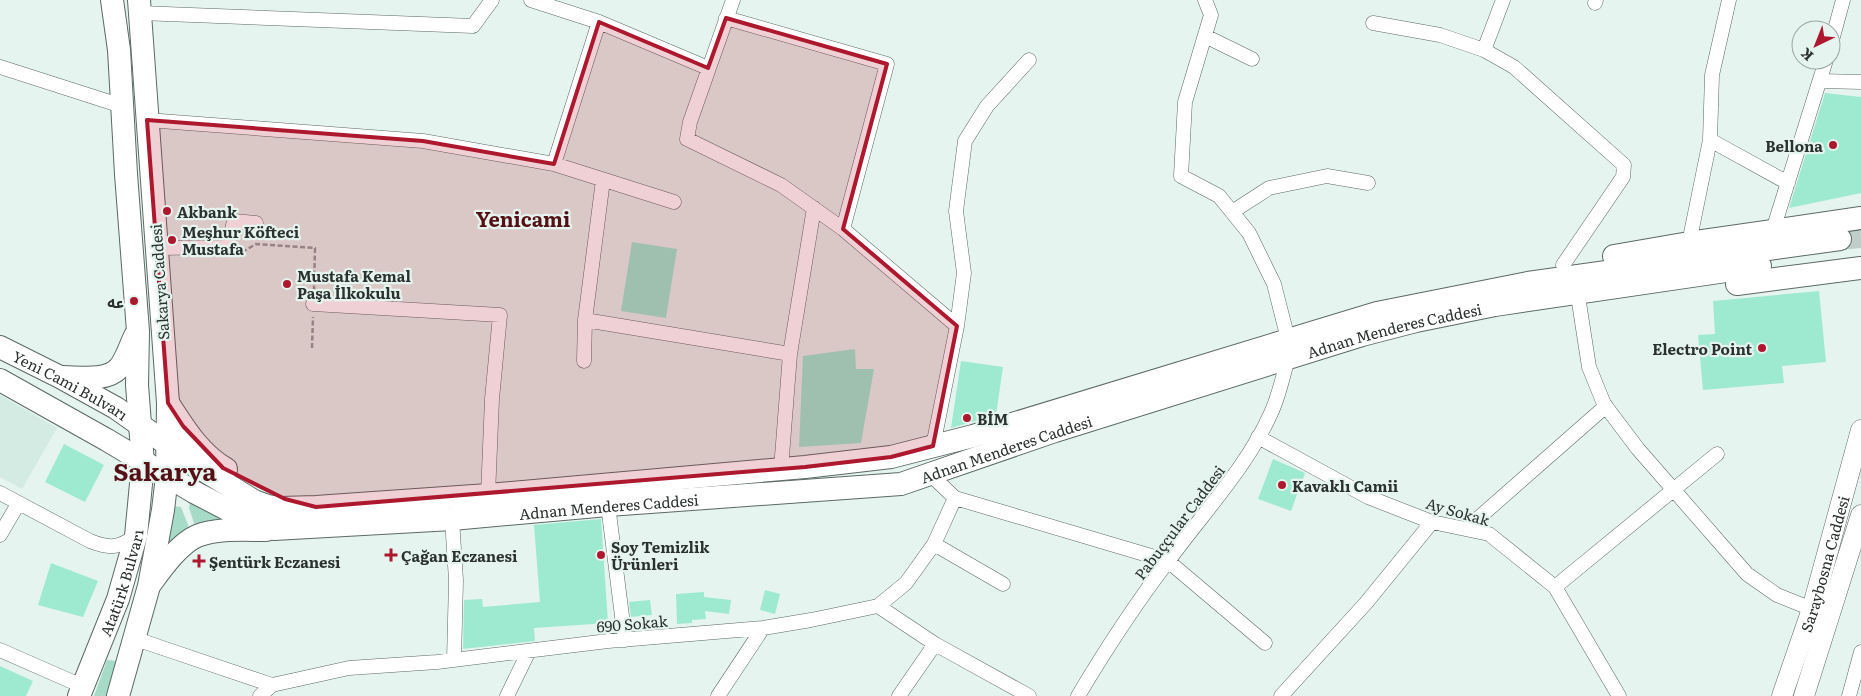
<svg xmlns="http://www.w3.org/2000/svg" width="1861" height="696" viewBox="0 0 1861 696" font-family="Literata,'Noto Sans Arabic',serif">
  <rect width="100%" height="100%" fill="#e5f4ee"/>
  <!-- built -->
  <path fill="#d3ebe2" d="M0,395L57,428L22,489L0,477Z"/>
  <!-- green -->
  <path fill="#a6dbc8" d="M190,502L234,523L196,529L189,508Z
    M172,506L181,507L190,530L173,546L166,542Z
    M107,660L117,661L107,696H94Z"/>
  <!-- building -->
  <path fill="#9dead0" d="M1825,93L1861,97V193L1789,208Z
    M632,242L677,249L666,318L621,311Z
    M1819,291L1826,362L1782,366L1784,383L1703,390L1698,335L1715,334L1713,301Z
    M855,349L856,369H874L861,443L799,447L803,356Z
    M961,361L1003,367L996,415L951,428Z
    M64,444L104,465L85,502L45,482Z
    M1273,459L1305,473L1291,511L1258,499Z
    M601,519L608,623L534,628L535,641L463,649L464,600L482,599L483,607L540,602L534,525Z
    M51,563L98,581L83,617L38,605Z
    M765,590L780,594L775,614L760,610Z
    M704,592V597L731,600L729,614L705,611L706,619L692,620V623L677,624L676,594Z
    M650,600L652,615L631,617L629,602Z
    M0,666L33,681L26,696H0Z"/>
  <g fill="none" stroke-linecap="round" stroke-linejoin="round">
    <!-- primary-tunnel -->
    <path stroke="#c0cdc8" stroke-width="22" stroke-dasharray="22 11" stroke-linecap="butt" d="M1840,239L1861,237"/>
    <defs>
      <path id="street" d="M531,0L599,22L708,68
        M733,0L690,122L687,139L781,185L843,229L957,326
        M1205,0L1211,15L1185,102L1181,176L1219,196L1249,233L1274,284L1288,339
        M1595,3L1596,0
        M140,13L473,26L492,0
        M726,18L887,64L843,229
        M1373,23L1440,35L1484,50L1514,67L1624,165L1623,177L1563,265
        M1205,36L1252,59
        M1831,44L1843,0
        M1484,50L1503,0
        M0,67L122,106
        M1821,81L1861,82
        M147,120L423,141L554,164L674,202
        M1710,140L1788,183
        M554,164L599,22
        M1232,212L1269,188L1327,176L1368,183
        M1773,230L1826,60
        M1689,243L1710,140L1712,75L1729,0
        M157,248L228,247L234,221L256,223
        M1578,296L1589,367L1604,404L1638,449L1747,574L1777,595L1812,609
        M313,304L500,315L492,399L488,495
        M585,320L790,354
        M584,361L585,320L603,180
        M1258,437L1368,497L1432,522L1489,534L1555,587L1619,696
        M933,446L957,326L964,273L956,211L965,141L987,106L1029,60
        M781,469L790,354L814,208
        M931,475L955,498L1168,561L1265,643
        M0,493L90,541C110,549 118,548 136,536
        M608,505L625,640
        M452,519L456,580L454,660
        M1466,529L1606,406
        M0,535L18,504
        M934,544L1003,584
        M1555,587L1717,454
        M878,606L935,644L1029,696
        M133,638L272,685
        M0,650L82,686
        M260,696L272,685L349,668L437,662L608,641L763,628L811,620L878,606L906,583L934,544L955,498
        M507,696L529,651
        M718,696L763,628
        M899,696L935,644
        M1078,696C1106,649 1136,603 1169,560C1204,512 1247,467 1271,413C1279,396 1283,376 1288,358
        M1281,696L1366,603L1432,522
        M1849,696L1861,652"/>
      <g id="secondary">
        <path id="s1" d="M1782,696L1812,609L1861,430"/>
        <path d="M1804,696L1861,515"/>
      </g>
      <g id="primary">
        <path d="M1614,256L1689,243L1861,218"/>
        <path d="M1737,284L1861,268"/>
        <path id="s2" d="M0,347L60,377L116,408L205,471L254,501L268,506L281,508L316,507L488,495L805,467L891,457L973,436L1377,313L1528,283L1840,239"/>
        <path d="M61,377C79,377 106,382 119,368C126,360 130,346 135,336"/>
        <path id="s3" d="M0,380L107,440L194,492L244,518L274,529L452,519L608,505L901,484L1055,431L1362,335L1416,321L1495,305L1760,266"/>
        <path d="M168,403C184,428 200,454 226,469"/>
        <path d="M151,583C162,568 179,544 197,536C218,528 243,530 266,530"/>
        <path id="s4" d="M79,696L118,599L136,536L143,463L137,385L138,331L126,174L119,50L112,0"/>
        <path d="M118,696L149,586L163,510L167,476L168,403L139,0"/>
      </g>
    </defs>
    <!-- street casing -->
    <use href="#street" stroke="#5c6964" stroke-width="15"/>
    <!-- secondary casing -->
    <use href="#secondary" stroke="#5c6964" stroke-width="21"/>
    <!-- primary casing -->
    <use href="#primary" stroke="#5c6964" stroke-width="24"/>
    <!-- path -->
    <path stroke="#919c98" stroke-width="2.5" stroke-dasharray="5 2.5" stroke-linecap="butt" d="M242,251H244L256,244L315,248L314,289
      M312,348L313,317"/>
    <!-- street -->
    <use href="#street" stroke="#fff" stroke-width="14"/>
    <!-- secondary -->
    <use href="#secondary" stroke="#fff" stroke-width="20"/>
    <!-- primary -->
    <use href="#primary" stroke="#fff" stroke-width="22"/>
  </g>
  <!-- marked area -->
  <path fill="#ad182e" fill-opacity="0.2" stroke="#ad182e" stroke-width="4" stroke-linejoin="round" d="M726,18L887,64L843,229L957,326L933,446L891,457L805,467L316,507L285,499L223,468L183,426L168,403L147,120L423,141L554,164L599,22L708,68Z"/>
  <!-- markers -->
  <g fill="#ad182e" stroke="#e5f4ee" stroke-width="2">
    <circle cx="1833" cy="145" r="5"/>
    <circle cx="167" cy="211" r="5"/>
    <circle cx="172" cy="240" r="5"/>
    <circle cx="287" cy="284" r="5"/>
    <circle cx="134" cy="301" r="5"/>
    <circle cx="1762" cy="348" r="5"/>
    <circle cx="967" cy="418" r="5"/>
    <circle cx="1282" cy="485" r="5"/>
    <path d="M388.5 547.5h5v5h5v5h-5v5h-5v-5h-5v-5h5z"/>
    <circle cx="601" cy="555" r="5"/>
    <path d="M196.5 553.5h5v5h5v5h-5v5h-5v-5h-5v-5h5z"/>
  </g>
  <g text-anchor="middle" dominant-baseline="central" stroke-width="4.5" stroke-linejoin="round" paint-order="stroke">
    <!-- poi labels -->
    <g font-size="15" font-weight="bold" fill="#2b312f" stroke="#e5f4ee" text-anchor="start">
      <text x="1823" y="145" text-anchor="end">Bellona</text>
      <text x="177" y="211">Akbank</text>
      <text x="182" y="231">Meşhur Köfteci<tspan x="182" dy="17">Mustafa</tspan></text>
      <text x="297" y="275">Mustafa Kemal<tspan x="297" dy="17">Paşa İlkokulu</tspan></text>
      <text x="124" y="301" text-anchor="end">عه</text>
      <text x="1752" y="348" text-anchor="end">Electro Point</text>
      <text x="977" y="418">BİM</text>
      <text x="1292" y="485">Kavaklı Camii</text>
      <text x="611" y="546">Soy Temizlik<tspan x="611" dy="17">Ürünleri</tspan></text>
      <text x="401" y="555">Çağan Eczanesi</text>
      <text x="209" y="561">Şentürk Eczanesi</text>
    </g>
    <!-- street labels -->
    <g font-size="15" fill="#2b312f" stroke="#e5f4ee">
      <text transform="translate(159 282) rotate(-94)">Sakarya Caddesi</text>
      <text stroke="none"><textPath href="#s3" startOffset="1458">Adnan Menderes Caddesi</textPath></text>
      <text stroke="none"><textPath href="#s2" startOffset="80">Yeni Cami Bulvarı</textPath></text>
      <text stroke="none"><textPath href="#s3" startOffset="1052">Adnan Menderes Caddesi</textPath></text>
      <text stroke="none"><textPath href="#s3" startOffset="648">Adnan Menderes Caddesi</textPath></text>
      <text transform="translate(1458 511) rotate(16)">Ay Sokak</text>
      <text transform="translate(1179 522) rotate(-53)">Pabuççular Caddesi</text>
      <text stroke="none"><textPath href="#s1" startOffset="139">Saraybosna Caddesi</textPath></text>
      <text stroke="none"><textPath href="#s4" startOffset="121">Atatürk Bulvarı</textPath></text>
      <text transform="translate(632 623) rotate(-5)">690 Sokak</text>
    </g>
    <!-- district labels -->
    <g font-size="20" font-weight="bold" fill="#551016" stroke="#e5f4ee">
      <text x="523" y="218">Yenicami</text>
    </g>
    <!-- town labels -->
    <g font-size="25" font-weight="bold" fill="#551016" stroke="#e5f4ee">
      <text x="165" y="470">Sakarya</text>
    </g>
  </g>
  <!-- north arrow -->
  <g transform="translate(1816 45) rotate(223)"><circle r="24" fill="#e5f4ee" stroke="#9ba6a2"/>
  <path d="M0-4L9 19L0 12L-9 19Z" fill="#ad182e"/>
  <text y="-8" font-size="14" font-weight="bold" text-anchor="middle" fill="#2b312f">K</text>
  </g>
</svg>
